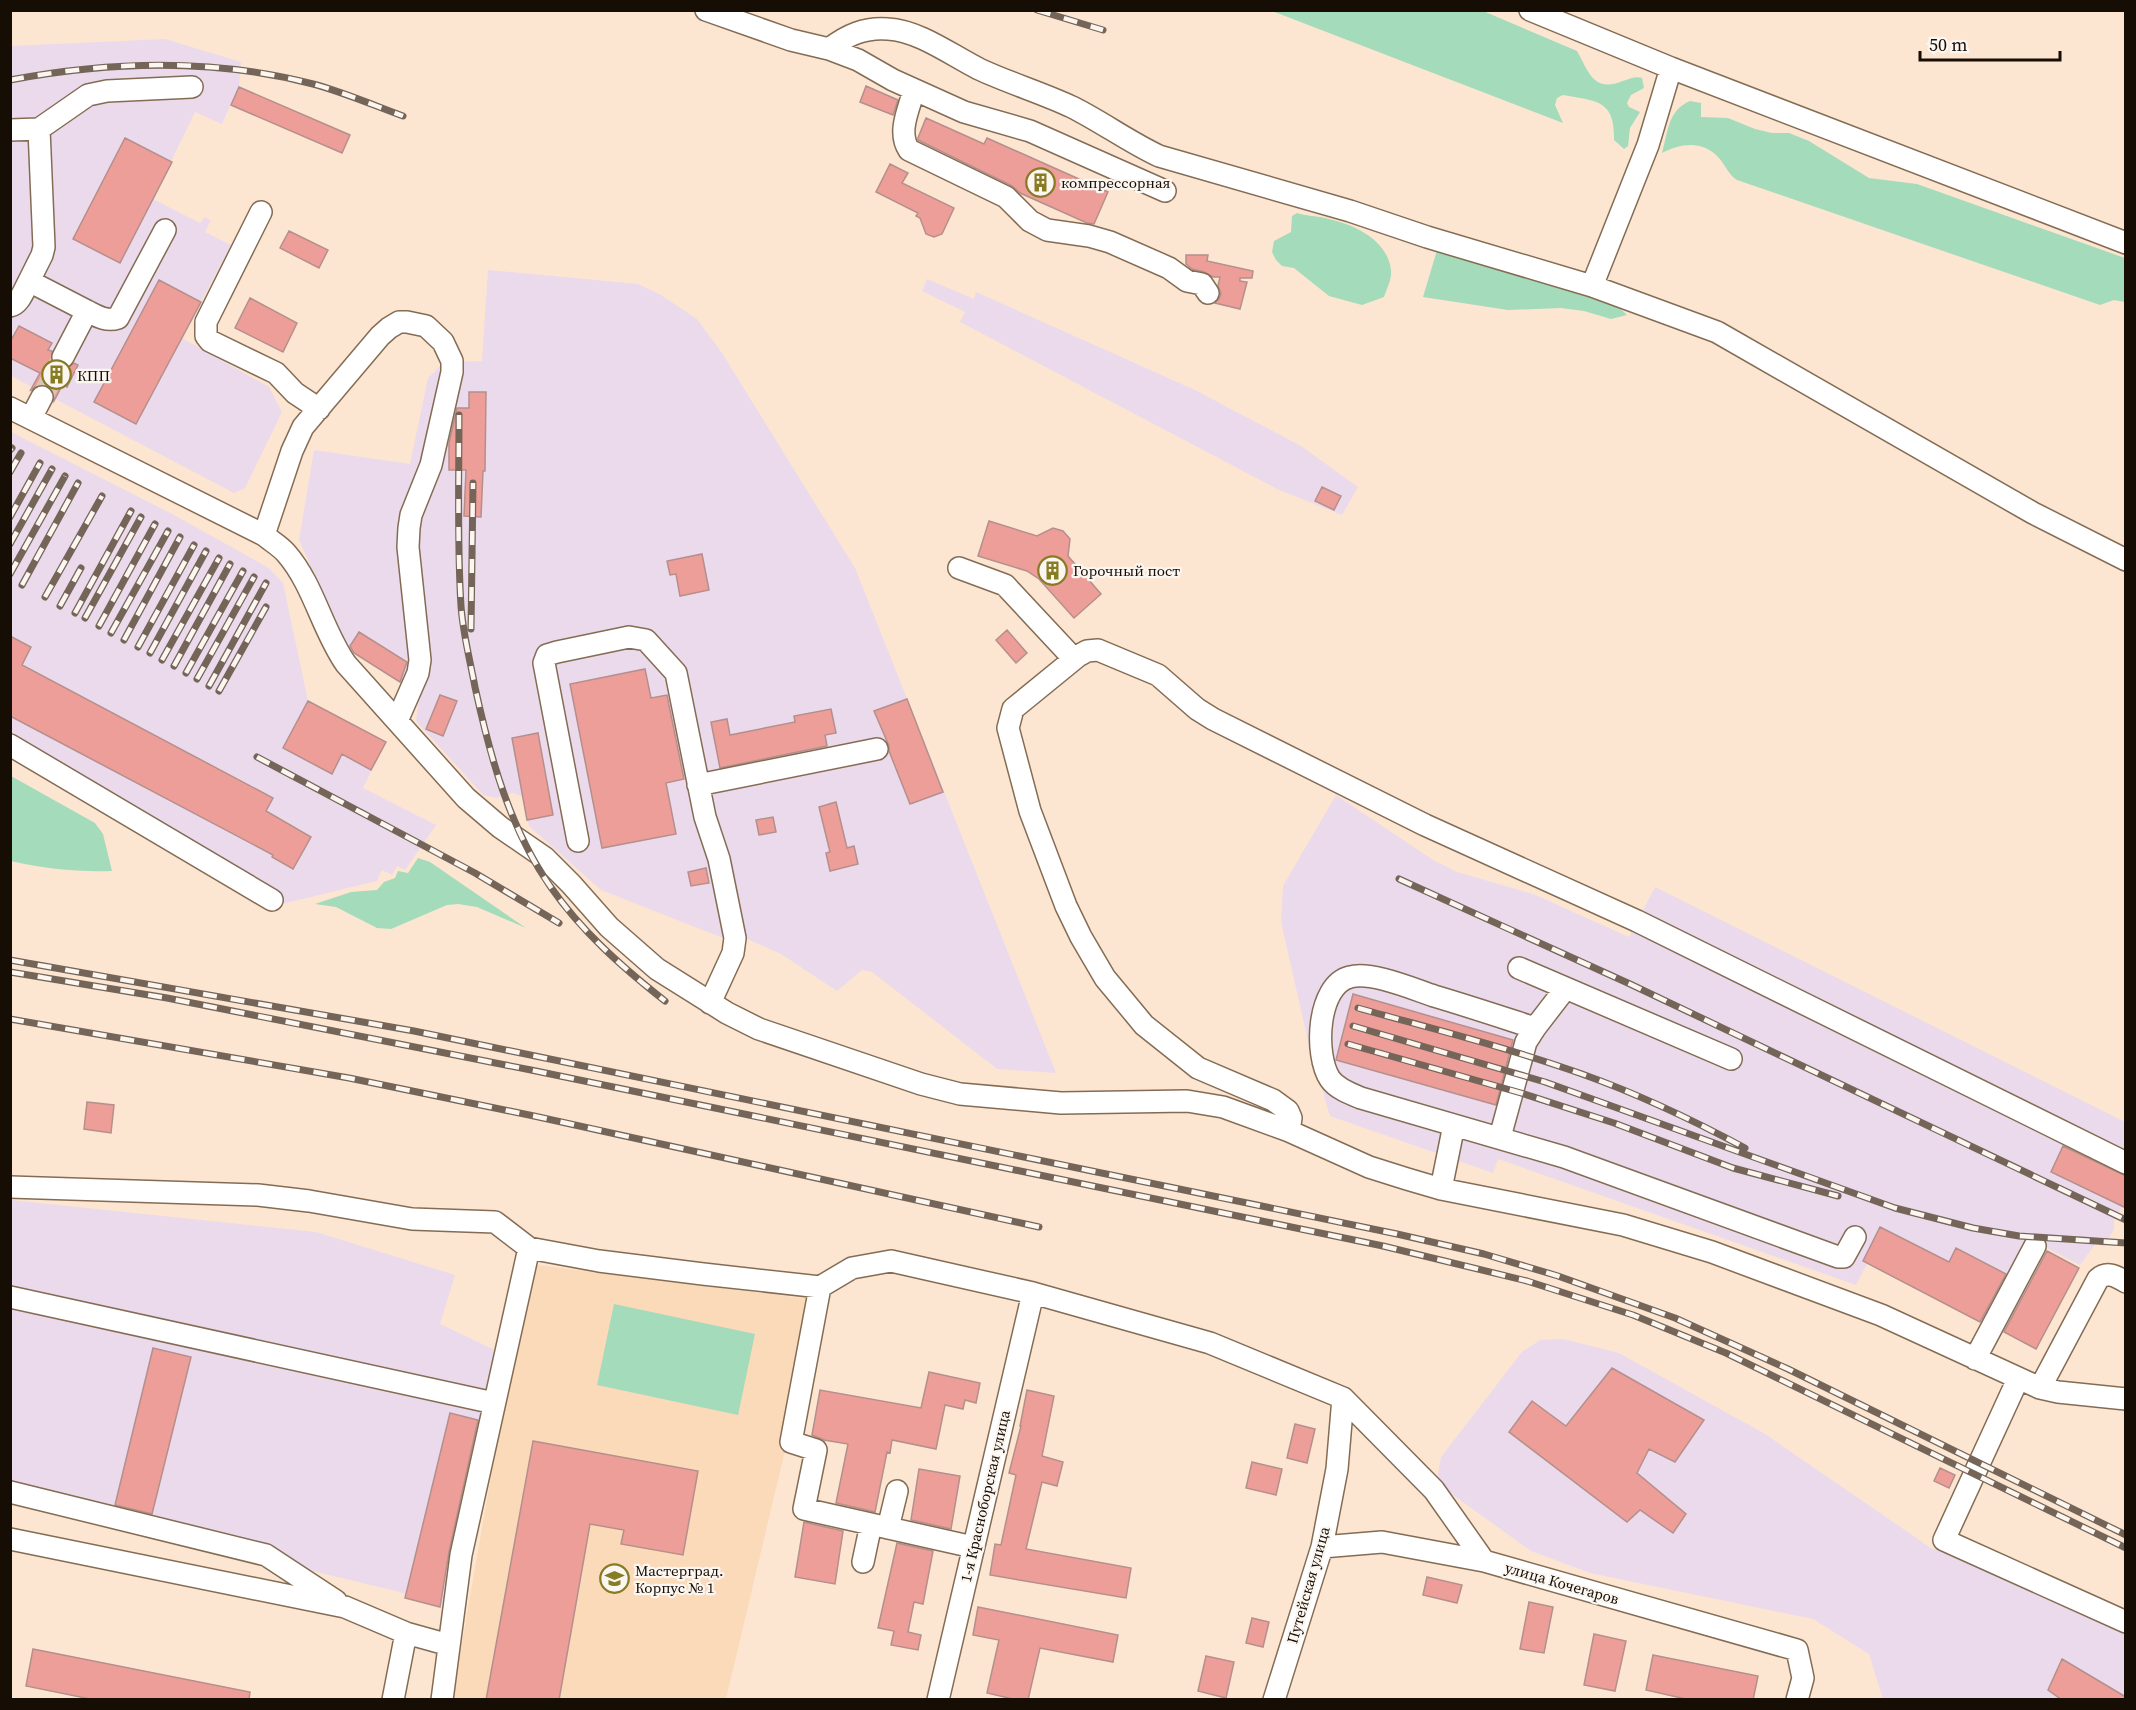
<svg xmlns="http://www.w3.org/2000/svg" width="2136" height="1710" viewBox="0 0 2136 1710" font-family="'Source Serif 4',serif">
  <rect width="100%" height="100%" fill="#fce6d1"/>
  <!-- industrial -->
  <path fill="#ebdaec" d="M165,39L241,62L239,87L222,124L195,112L153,199L200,223L204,217L211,220L205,232L231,245L182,338L269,387L282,412L245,488L234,493L55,399L53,403L30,391L32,387L11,376V46Z
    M488,270L638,284L661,295L697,319L722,353L855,568L1056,1073L997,1069L872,972L862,970L837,991L781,954L745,938H723L601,890L529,826L523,797L513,793L497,798L483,795L416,721L419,694L348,649L299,540L314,450L410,464L428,378L444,362L482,361Z
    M927,279L974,299L976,292L1195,390L1301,446L1358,487L1342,515L1277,489L960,322L965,312L922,291Z
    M11,432L174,515L269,568L283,583L308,701L386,742L363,788L436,825L405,870L397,866L392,875L382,870L377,881L269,907L11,752Z
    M1336,795L1433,860L1457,872L1533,894L1629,937L1655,887L2125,1122V1208L2122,1207L2114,1221V1229L2104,1247L2096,1243L2080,1265L2035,1242L1984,1324L1867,1264L1856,1285L1498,1159L1493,1173L1330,1116L1309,1045L1281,922L1283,886Z
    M11,1200L316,1232L455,1275L440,1324L501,1353L449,1604L11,1498Z
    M1563,1339L1619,1353L1765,1434L1931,1548L2107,1617L2125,1627V1699H1881L1882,1696L1869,1654L1813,1619L1590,1573L1531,1551L1453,1495L1437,1479L1441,1457L1522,1352L1540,1340Z"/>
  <!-- built -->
  <path fill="#fadab9" d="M528,1264L811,1299L783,1459L726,1699L452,1700Z"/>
  <!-- green -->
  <path fill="#a4dbba" d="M1272,11H1483L1577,51C1589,72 1593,93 1623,81C1630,79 1635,76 1642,78L1644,88L1631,95L1627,103L1629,107L1640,112L1630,128L1628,146L1624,149L1614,140C1615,100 1597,101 1563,95L1557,98L1555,105L1563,123Z
    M1690,101L1701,103V117L1728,118L1755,129L1772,133H1789L1809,141L1869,178L1917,184L2125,258V302L2114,300L2100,305L1737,180C1728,174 1726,166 1719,158C1703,140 1681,143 1662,153C1668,132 1668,110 1690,101Z
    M1297,213C1306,216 1316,216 1325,218C1352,224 1387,238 1391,270C1392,279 1387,288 1384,297L1362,305L1329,296L1294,268L1282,266L1276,260L1272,252L1274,241L1291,232L1292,216Z
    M1438,247L1615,304L1627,315L1611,319L1584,311L1561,308L1508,310L1423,297Z
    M11,776L95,823L103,834L112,871C77,872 45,869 11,861Z
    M418,858L430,862L526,928L477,907L458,904L447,905L391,929L377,928L336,907L315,904L351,892L377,890L384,882L395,878L398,871L408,873Z
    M614,1304L755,1334L738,1415L597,1385Z"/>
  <!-- building -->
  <path fill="#ed9e98" stroke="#b58f8c" stroke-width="1.5" d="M866,86L898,100L893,115L860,102Z
    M239,87L350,135L342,153L231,105Z
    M926,118L984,144L987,138L1108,192L1094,224L1087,223L1020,193L1012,186L918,140V138Z
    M125,138L172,162L120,263L73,239Z
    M890,164L908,173L902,183L954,208L942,234L934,237L926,234L920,218L916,216L918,213L876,192Z
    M289,231L328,250L319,268L280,248Z
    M1186,255H1208L1207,261L1253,271L1252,278H1240V281L1247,282L1240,309L1215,303L1219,299L1221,293L1218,286L1220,277H1213L1204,272L1192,269L1186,264Z
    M159,280L201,302L136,424L94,402Z
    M250,298L297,323L283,352L235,328Z
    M19,326L52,343L48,350L52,351V363L57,368L64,370L74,363L78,365L67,387L63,384L54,401L53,391L47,386H36L30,391L40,373L10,358V342Z
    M469,392H486L485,471H483L481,517L464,516L466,470H449V443L457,408H469Z
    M1322,487L1341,496L1334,510L1315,501Z
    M989,521L1037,536L1053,528L1063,531L1070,539L1068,556L1101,594L1074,618L1039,579L1027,571L978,556Z
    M702,554L709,590L680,596L676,574L670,575L667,561Z
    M1007,630L1027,653L1016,663L996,640Z
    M359,632L407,662L400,682L354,653L350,646Z
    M10,636L31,647L22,665L273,798L266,811L311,837L293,869L272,857L273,855L10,716Z
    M645,669L651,698L667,695L684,779L666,783L676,834L602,848L570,684Z
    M440,695L457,701L443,736L426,729Z
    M907,699L943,792L910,804L889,751V746L874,711Z
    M308,701L386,742L371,770L342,754L332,774L283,748Z
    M831,709L836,733L825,735L827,746L720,768L711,722L727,719L730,735L795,722L794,716Z
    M538,733L553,815L527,820L512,738Z
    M836,802L847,848L854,846L858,864L830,871L826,853L830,852L819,807Z
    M773,817L776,832L759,835L756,820Z
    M706,868L709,883L691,886L688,872Z
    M1353,994L1513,1040L1496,1105L1336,1060Z
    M87,1102L114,1105L111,1133L84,1129Z
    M2063,1146L2126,1176V1208L2051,1172Z
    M1880,1227L1949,1262L1956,1248L2006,1274L1980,1322L1863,1261Z
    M2047,1251L2079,1268L2036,1349L2004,1332Z
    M153,1348L191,1357L152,1514L115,1505Z
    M1612,1368L1704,1420L1675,1462L1649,1449L1637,1473L1686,1514L1673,1533L1640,1510L1627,1522L1509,1432L1532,1401L1566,1426Z
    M929,1372L980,1383L976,1403L965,1400L963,1409L945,1405L936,1449L892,1440L890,1453L887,1452L875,1512L836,1503L848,1444L824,1440L812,1435L820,1390L921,1408Z
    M1027,1390L1054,1396L1042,1456L1063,1462L1057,1486L1042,1482L1026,1549L1131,1568L1126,1598L990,1575L995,1544L1001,1545L1016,1475L1009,1473L1021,1426H1020Z
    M450,1413L478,1420L449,1552L440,1607L405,1598Z
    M1295,1424L1315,1429L1307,1463L1287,1458Z
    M533,1441L698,1471L683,1555L621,1544L624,1530L590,1524L559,1700H486Z
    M1252,1462L1282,1469L1276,1495L1246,1488Z
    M1940,1468L1955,1475L1949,1488L1934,1481Z
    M919,1469L960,1476L951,1529L911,1520Z
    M804,1522L843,1531L835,1584L795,1577Z
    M897,1543L933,1551L923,1604L914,1602L908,1632L921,1635L918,1650L891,1645L894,1631L878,1628Z
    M1427,1577L1462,1585L1457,1603L1423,1595Z
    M1529,1602L1553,1607L1544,1653L1520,1649Z
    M978,1607L1118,1635L1113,1662L1040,1648L1028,1700H1017L987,1693L999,1640L973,1635Z
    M1252,1618L1269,1622L1263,1647L1246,1643Z
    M1594,1634L1626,1641L1615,1691L1584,1685Z
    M33,1649L250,1692L249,1700H95L26,1686Z
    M1653,1655L1758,1676L1753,1700H1690L1646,1690Z
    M1206,1656L1234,1662L1226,1698L1198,1691Z
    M2062,1659L2126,1697V1700H2062L2048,1690Z"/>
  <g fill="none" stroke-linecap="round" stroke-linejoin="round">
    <!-- minor-tunnel -->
    <path stroke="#dac5b2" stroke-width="21" stroke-dasharray="21 10" stroke-linecap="butt" d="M42,397L63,357"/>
    <defs>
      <path id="minor" d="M706,10L791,40L829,49C847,35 865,27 888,29C920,31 951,55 979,69C1009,83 1042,93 1072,107C1102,122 1129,142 1159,156L1350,211L1427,237L1592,286L1717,332L2033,513L2126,560
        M1530,10L1671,68L2126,243
        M829,49L858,60L893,80L964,112L1030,131L1165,191
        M914,90C909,109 897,132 909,150L1006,197L1030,221L1047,230L1089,236L1110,242L1169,268L1187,281L1202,284L1208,293
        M10,130L39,129
        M261,212L206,322V336L210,341L276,373L295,393L319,409
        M29,281L42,255L44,247L39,129L88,95L107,91L192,87
        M1592,286L1648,145L1671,68
        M10,306C20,304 24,290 29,281L87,311L63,357
        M87,311C97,316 106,322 118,318L165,230
        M10,408L264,535C271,541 280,546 286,553C314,585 322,630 346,664L466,798L500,827L545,858L571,884L609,927L657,969L727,1013L759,1029L921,1084L960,1094L1061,1103L1187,1101L1223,1107L1289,1131L1369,1167L1407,1179L1441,1189L1623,1225L1712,1252L1881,1315L2040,1388L2058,1392L2126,1399
        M31,418L42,397
        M264,535L292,451L303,427L380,336L389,328L399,322H407L426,326L443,342L452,361V372L431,465L411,515L409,528L408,547L420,660L418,673L397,721
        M959,568L1005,585L1074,659
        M10,745L272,900
        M698,785L877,749
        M578,841L544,663L547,655L557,652L629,637L646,640L676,673L705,817L719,859L735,938L733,953L710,1003
        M1519,968L1731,1059
        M1535,1028C1501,1017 1468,1006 1434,996C1413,989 1371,971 1350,977C1317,985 1314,1055 1330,1079C1337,1089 1351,1094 1361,1098L1564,1157L1838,1257H1844L1855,1237
        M1289,1131L1291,1118L1288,1111L1273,1100L1198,1068L1144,1025L1105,978L1081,937L1066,906L1030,811L1008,728L1013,709L1078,656L1087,651L1098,650L1158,675L1197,709L1213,719L1425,825L1637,921L2126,1163
        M1500,1137L1526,1042L1535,1028L1565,989
        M10,1187L258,1195L309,1201L412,1219L495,1222L529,1248L599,1261L703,1274L820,1287L852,1268L891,1261L1033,1293L1210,1343L1343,1398L1434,1490L1484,1561
        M1441,1189L1454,1125
        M820,1287L791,1442L816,1450L804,1509L973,1547
        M10,1297L494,1403
        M1975,1359L2035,1246
        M2018,1379L1944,1540L2126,1622
        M2040,1388L2098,1279C2107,1271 2116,1276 2126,1282
        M10,1492L266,1555L336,1601
        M888,1528L897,1491
        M10,1539L345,1607L406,1633L393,1700
        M1322,1547L1382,1542L1484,1561L1797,1650L1803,1678L1797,1700
        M863,1562L871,1524
        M406,1633L449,1645
        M442,1700L461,1555L529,1248
        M938,1700L1033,1293
        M1274,1700L1322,1547L1337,1469L1343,1398"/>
    </defs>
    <!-- minor casing -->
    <use href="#minor" stroke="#846c54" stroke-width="24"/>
    <!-- minor -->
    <use href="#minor" stroke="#fff" stroke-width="21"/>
    <defs>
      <path id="rail" d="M1037,10L1103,30
        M10,80C111,61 213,58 313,84C343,92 373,105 403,116
        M459,415C459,479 457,543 461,606C463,634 470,660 475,687C490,756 509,827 550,886C581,931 622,967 665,1001
        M10,450L12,448
        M10,472L21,453
        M10,517L40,463
        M10,544L52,469
        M10,574L65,476
        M22,585L78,483
        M45,597L102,496
        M60,606L81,568
        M75,613L131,511
        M85,618L141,517
        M99,626L155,524
        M471,629L473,483
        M111,633L168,531
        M124,640L180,537
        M138,647L194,545
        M150,653L206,551
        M162,660L219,558
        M174,666L230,564
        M186,673L243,571
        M197,679L254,577
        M209,686L266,583
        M219,691L266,607
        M257,757L475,873L559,923
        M1399,879L1630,984L2126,1220
        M10,960L414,1031L1397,1234L1484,1254L1558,1276L1675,1318L1788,1369L2126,1535
        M10,972L167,998L531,1070L1383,1246L1527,1281L1633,1315L1726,1353L2126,1548
        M1358,1008C1433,1029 1509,1048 1582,1074C1638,1094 1693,1120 1745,1148
        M10,1019L349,1078L534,1116L1039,1227
        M1353,1026L1545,1082L1895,1208L1973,1228L2019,1236L2126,1243
        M1348,1044L1521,1093L1614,1123L1733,1168L1838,1196"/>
    </defs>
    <!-- rail casing -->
    <use href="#rail" stroke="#746558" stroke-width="7"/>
    <!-- rail -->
    <use href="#rail" stroke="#fcf6f1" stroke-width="4.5" stroke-dasharray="14" stroke-linecap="butt"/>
  </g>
  <!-- icons -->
  <defs>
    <symbol id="building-ring" viewBox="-11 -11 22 22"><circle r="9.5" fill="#fcf6f1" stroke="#867c23" stroke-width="1.5"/><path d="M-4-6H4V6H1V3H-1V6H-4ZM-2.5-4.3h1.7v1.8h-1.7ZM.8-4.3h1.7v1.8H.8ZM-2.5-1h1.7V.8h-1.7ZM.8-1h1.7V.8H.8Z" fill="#867c23"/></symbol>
    <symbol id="school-ring" viewBox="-11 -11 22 22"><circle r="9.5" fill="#fcf6f1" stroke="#867c23" stroke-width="1.5"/><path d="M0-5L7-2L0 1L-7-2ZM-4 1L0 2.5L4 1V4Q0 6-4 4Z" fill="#867c23"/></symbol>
  </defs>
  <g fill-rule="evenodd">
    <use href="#building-ring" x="1024" y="166" width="33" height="33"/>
    <use href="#building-ring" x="40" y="358" width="33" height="33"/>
    <use href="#building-ring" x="1036" y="554" width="33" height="33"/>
    <use href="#school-ring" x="598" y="1562" width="33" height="33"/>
  </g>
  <g text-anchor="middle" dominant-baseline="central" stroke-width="4.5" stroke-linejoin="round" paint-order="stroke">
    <!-- poi labels -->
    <g font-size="15" fill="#160d05" stroke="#fcf6f1" text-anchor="start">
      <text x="1061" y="182">компрессорная</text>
      <text x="77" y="375">КПП</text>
      <text x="1073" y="570">Горочный пост</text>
      <text x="635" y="1570">Мастерград.<tspan x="635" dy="17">Корпус № 1</tspan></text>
    </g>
    <!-- street labels -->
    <g font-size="15" fill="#160d05" stroke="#fcf6f1">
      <text transform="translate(985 1496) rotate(-77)">1-я Красноборская улица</text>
      <text transform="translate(1562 1583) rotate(16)">улица Кочегаров</text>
      <text transform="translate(1308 1585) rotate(-74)">Путейская улица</text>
    </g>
  </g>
  <!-- border -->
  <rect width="2136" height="1710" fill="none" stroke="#160d05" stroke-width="24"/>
  <!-- scale -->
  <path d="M1920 51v9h140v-9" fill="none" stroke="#160d05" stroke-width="3"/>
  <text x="1929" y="51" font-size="18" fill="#160d05" stroke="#fcf6f1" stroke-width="4.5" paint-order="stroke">50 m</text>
</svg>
